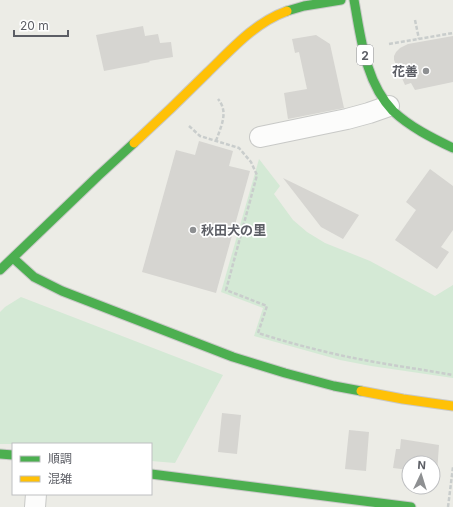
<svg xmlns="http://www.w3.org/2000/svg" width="453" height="507" viewBox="0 0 453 507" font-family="Inter,'Noto Sans JP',sans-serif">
  <rect width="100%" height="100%" fill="#ecece6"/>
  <!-- green -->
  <path fill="#d4e9d5" d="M259,159L280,186L274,194L293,220L307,232L325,243L370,261L435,296L453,285V378L371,366L340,360L254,336L263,308L221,292Z
    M21,297L223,375L175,463L151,461V444H0V312L5,307Z"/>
  <!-- building -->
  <path fill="#d6d5d1" d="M143,26L145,36L158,34L160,43L171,42L173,57L149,61L150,62L104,71L96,35Z
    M316,35L330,44L344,108L288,119L284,93L307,89L299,52L295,53L292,39Z
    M453,36V82L415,90L411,83L405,85L394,60V56L396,52L400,48L408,44Z
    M199,141L233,151L229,166L250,171L216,293L142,272L176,150L195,155Z
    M430,169L453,186V230L441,247L449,252L437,269L395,240L416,210L406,202Z
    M283,178L359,215L343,239L321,227Z
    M222,413L241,415L237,454L218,452Z
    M349,430L369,432L366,471L345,469Z
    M401,439L439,445L437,473H433V463H409V470L393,468L396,449H400Z"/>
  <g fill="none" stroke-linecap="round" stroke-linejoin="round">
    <defs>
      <path id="street" d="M260,137L347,119L369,113L389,106
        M35,507L36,494"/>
      <path id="fast" d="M354,0C361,38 365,82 393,111C410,127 432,138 453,148
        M287,11L304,6L341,0
        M13,258L34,277L62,291L233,357L285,373L334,386L361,391
        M0,270L98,176L134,143
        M0,454L13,455
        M151,474L411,507"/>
      <path id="slow" d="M134,143C159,120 183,97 207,73C232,49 254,23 287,11
        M361,391L403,399L453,406"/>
    </defs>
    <!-- street casing -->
    <use href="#street" stroke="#c8c9c7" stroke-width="22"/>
    <!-- fast casing -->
    <use href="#fast" stroke="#c9c9c8" stroke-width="11"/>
    <!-- slow casing -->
    <use href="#slow" stroke="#c9c9c8" stroke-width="11"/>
    <!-- path -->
    <path stroke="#c9cdcc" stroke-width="2.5" stroke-dasharray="4 2" stroke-linecap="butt" d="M415,20L419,39
      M389,44L453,33
      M189,126L200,136L239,148L251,162L257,175L226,290L267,306L258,333C283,341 309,348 335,354C374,363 414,368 453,375
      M216,141C221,126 229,112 218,99
      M448,507L453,467"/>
    <!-- street -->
    <use href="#street" stroke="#fcfcfb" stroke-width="20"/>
    <!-- fast -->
    <use href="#fast" stroke="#4caf50" stroke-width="9"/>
    <!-- slow -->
    <use href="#slow" stroke="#ffc107" stroke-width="9"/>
  </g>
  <!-- markers -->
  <g fill="#8e9092" stroke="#fff" stroke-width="1.5">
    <circle cx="426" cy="71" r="4"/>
    <circle cx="193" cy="230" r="4"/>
  </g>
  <g text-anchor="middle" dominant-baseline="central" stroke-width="3.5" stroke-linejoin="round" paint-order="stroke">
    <!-- shield labels -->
    <rect fill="#fff" stroke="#8d8e93" stroke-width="1" x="357" y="45" width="16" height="20" rx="3"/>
    <g font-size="12" font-weight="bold" fill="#5c5e65">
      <text x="365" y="55">2</text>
    </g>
    <!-- poi labels -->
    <g font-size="13" font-weight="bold" fill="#5c5e65" stroke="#fff" text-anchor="end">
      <text x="418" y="71">花善</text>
      <text x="201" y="230" text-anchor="start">秋田犬の里</text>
    </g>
  </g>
  <!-- legend -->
  <rect x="12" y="443" width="140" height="52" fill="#ffffff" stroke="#bebfc1"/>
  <rect x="20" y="456" width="20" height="6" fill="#4caf50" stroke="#bebfc1"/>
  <text x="48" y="463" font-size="12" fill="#5c5e65">順調</text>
  <rect x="20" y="476" width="20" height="6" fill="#ffc107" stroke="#bebfc1"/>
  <text x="48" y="483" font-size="12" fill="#5c5e65">混雑</text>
  <!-- north arrow -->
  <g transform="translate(421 475) rotate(4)"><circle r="19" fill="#ffffff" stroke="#bebfc1"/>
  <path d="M0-3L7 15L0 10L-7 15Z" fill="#8e9092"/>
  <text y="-6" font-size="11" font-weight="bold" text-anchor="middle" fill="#5c5e65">N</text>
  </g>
  <!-- scale -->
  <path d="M14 30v6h54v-6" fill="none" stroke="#5c5e65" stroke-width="2"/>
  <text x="20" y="30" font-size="12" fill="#5c5e65" stroke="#ffffff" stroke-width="3" paint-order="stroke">20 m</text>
</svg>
